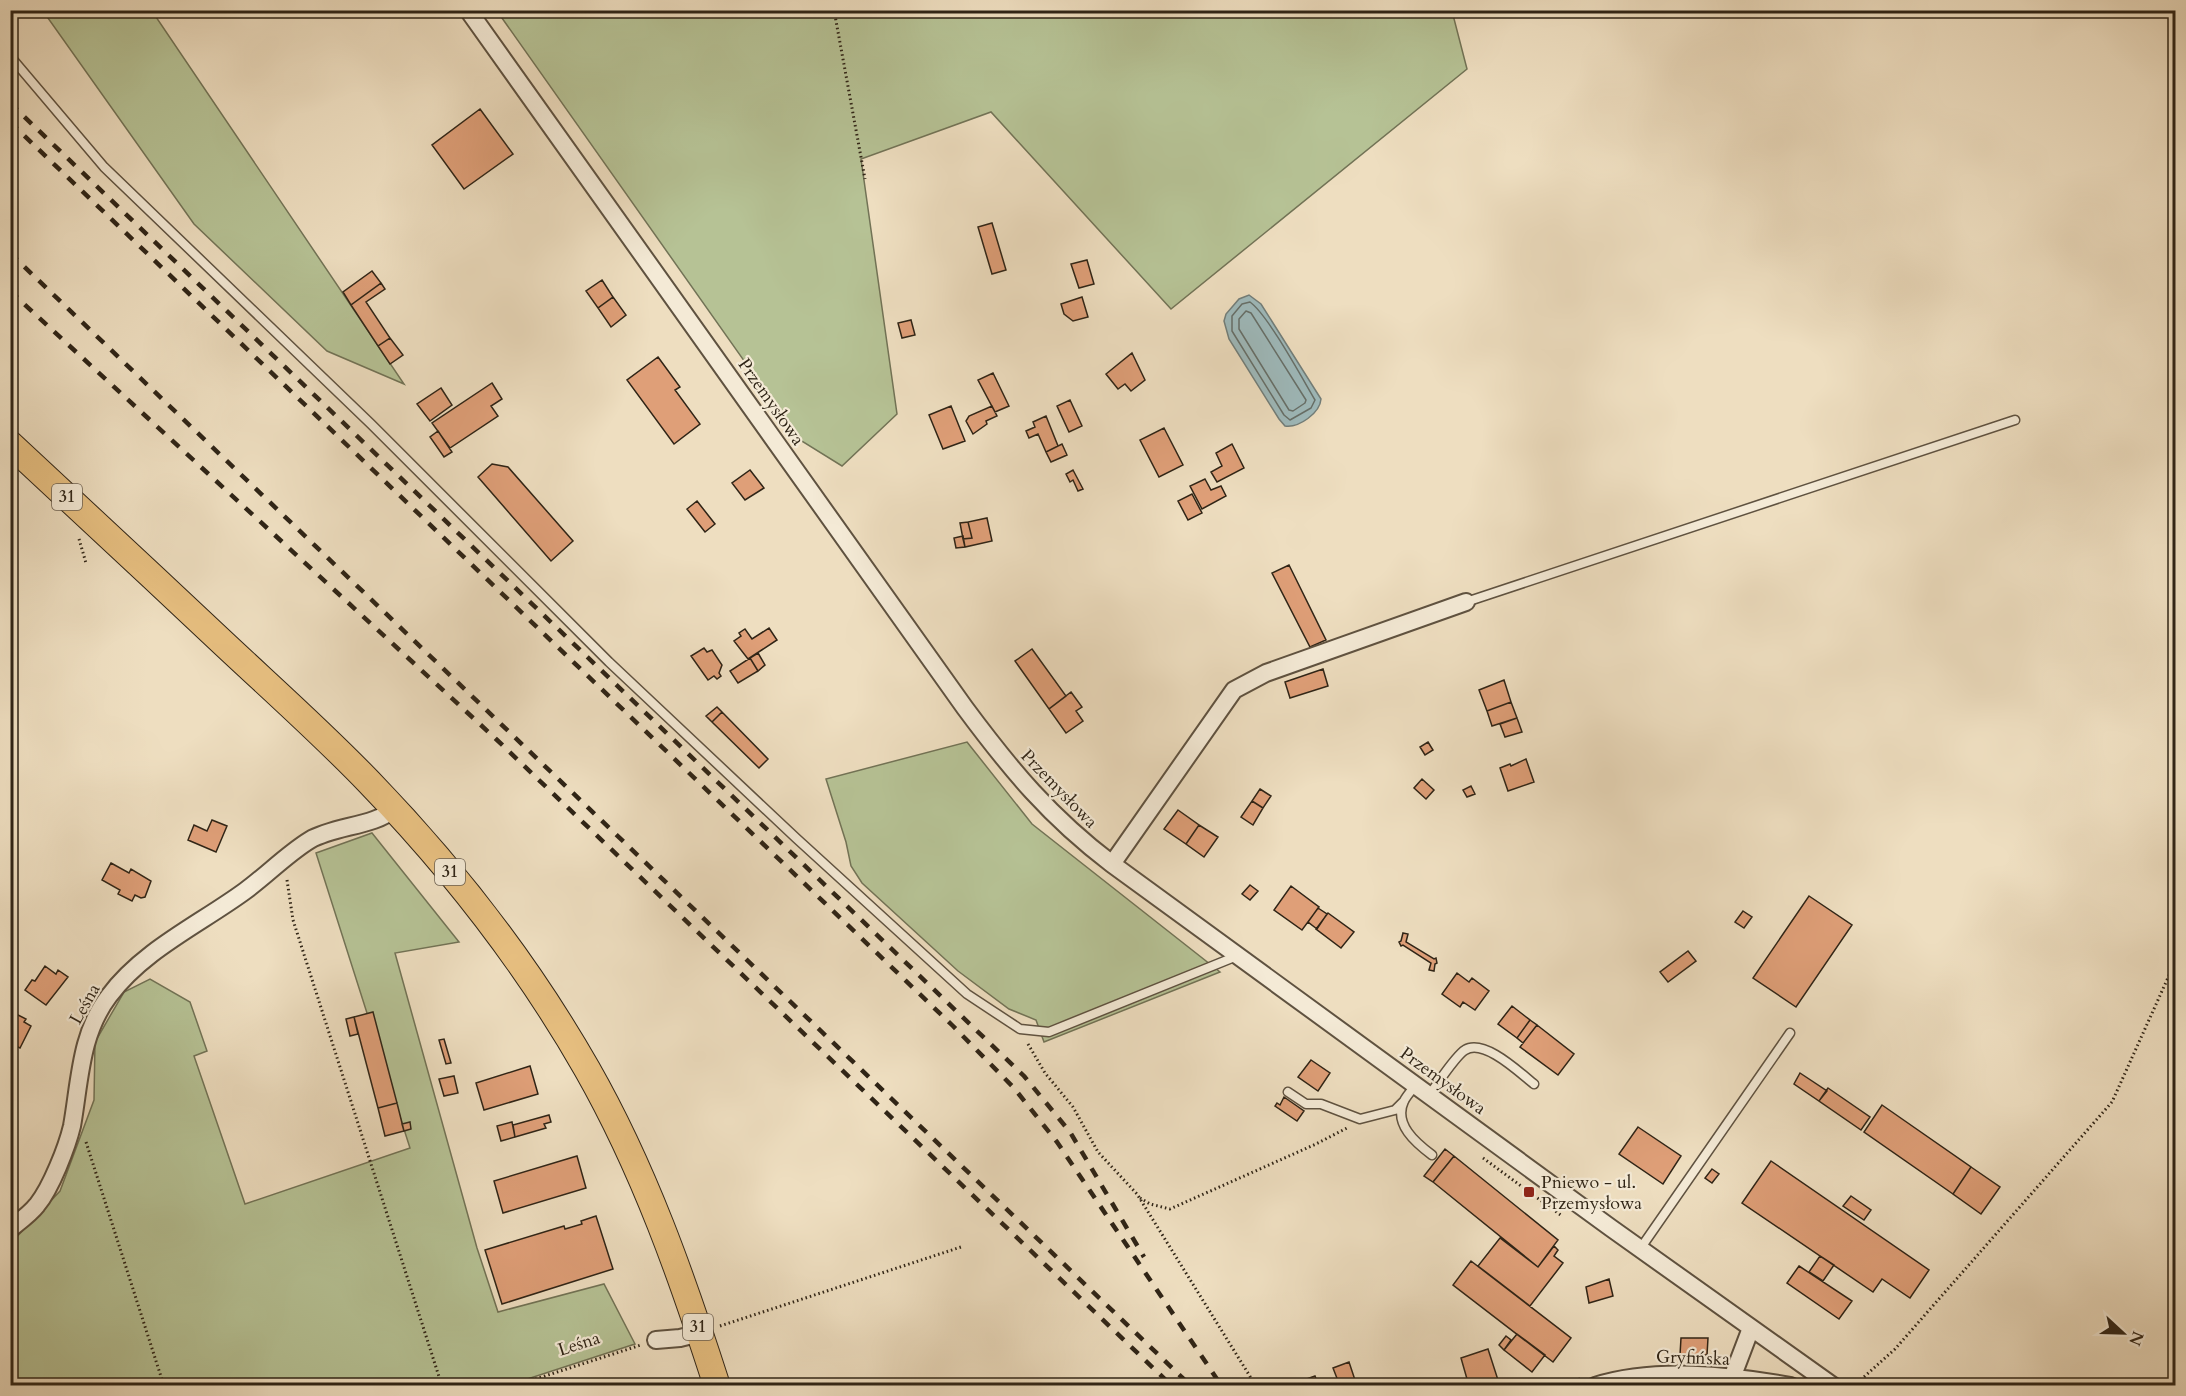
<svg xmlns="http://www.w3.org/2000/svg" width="2186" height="1396" viewBox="0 0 2186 1396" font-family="Cardo,serif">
  <rect width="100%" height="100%" fill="#eedec0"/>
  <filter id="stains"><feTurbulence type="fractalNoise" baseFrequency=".00333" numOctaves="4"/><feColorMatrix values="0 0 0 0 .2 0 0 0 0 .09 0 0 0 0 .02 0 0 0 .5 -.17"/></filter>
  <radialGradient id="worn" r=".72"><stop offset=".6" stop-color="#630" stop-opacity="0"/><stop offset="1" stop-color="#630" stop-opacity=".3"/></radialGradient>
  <!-- green -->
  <path fill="#b6c295" stroke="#727356" stroke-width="1.5" d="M39,11H152L404,384L327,351L194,224L48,18Z
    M497,11H1452L1467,69L1171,309L991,112L861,159L897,414L842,466L800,440Z
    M967,742L1032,824L1220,972L1044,1042L1036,1020L1009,1009L958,971L862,883L851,866L846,842L826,779Z
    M372,833L459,942L395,953L477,1248L498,1312L604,1284L635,1344L509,1385H11L10,1244L60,1191L94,1100L95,1042L124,992L150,979L190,1002L207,1051L194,1056L245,1204L410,1148L316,853Z"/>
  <!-- water -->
  <path fill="#9ebabc" stroke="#727e7a" stroke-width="1.5" d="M1249,295L1261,304L1321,399C1320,413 1299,428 1285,426L1279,419L1229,339L1224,321L1226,314L1239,299Z"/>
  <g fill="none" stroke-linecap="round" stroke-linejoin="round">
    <!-- shore -->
    <path stroke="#666f69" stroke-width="1.5" d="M1250,302C1268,315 1302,378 1315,400L1311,408L1290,420L1284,415L1232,331V316L1242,304Z
      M1246,311L1251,313L1306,400L1305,403L1293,411L1289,410L1239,329V319Z"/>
  </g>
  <!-- building -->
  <path fill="#df9f78" stroke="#2f2416" stroke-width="1.5" d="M480,109L513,154L464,189L432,145Z
    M992,223L1006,270L992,274L978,227Z
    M1087,260L1094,284L1079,288L1071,264Z
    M372,271L381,283L351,305L343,292Z
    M602,280L613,297L598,308L586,291Z
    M381,283L385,289L366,302L390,338L378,346L351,305Z
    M613,297L626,315L611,327L598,308Z
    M1082,297L1088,317L1073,321L1064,314L1061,304Z
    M911,320L915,335L902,338L898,323Z
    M390,338L403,355L390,364L378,346Z
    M1132,353L1145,380L1131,391L1125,384L1118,389L1106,374Z
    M658,357L680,387L675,390L700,424L674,444L627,380Z
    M993,373L1009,406L995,412L978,380Z
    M492,383L502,399L491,406L498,416L450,448L432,423Z
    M441,388L452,405L430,421L417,404Z
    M1070,400L1082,426L1069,432L1057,406Z
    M951,406L965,441L943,449L929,415Z
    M992,406L997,416L986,421L987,424L973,434L966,421L969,416Z
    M1046,416L1058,446L1046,452L1038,434L1029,438L1026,431L1035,427L1033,422Z
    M1164,428L1183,465L1159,477L1140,440Z
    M438,431L452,452L444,457L430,437Z
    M1062,444L1067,455L1051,462L1046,452Z
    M1232,444L1244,468L1217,482L1211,472L1222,466L1216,453Z
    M492,464L508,467L573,541L551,561L478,477Z
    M750,470L764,488L745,500L732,483Z
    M1073,470L1083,489L1078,491L1073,480L1070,482L1066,474Z
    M1205,479L1211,490L1221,486L1226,496L1202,509L1190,486Z
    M1192,494L1202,513L1188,520L1178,501Z
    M697,501L715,524L705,532L687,509Z
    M987,518L992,541L965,547L963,539L972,538L968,522Z
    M968,522L972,538L963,539L960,523Z
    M963,536L965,547L956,548L954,538Z
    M1289,565L1326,640L1310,647L1272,573Z
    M769,628L777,640L748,659L734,641L741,636L739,633L745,629L752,639Z
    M704,648L707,652L712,650L722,665L719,673L721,676L717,679L714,676L708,680L691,656Z
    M1032,649L1066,696L1049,709L1015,661Z
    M758,653L765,665L758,671L750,658Z
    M750,658L758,671L738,683L730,671Z
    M1323,669L1328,686L1290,698L1285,682Z
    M1504,680L1511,702L1487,711L1479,690Z
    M1071,692L1082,707L1076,711L1083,721L1066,733L1049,709Z
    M1511,702L1517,718L1492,726L1487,711Z
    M717,707L722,712L712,722L706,716Z
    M722,712L768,759L759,768L712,722Z
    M1517,718L1522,732L1505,737L1500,724Z
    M1428,742L1433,750L1425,755L1420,747Z
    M1526,759L1534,782L1508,791L1500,768L1510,764L1511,766Z
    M1422,779L1434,790L1426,799L1414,788Z
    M1471,786L1475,794L1467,797L1463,790Z
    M1260,789L1271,796L1263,808L1252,801Z
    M1252,801L1263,808L1253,825L1241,817Z
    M1178,810L1199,825L1186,844L1164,829Z
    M212,820L227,826L216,852L188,840L194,825L207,831Z
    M1199,825L1218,837L1204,857L1186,844Z
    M111,863L129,873L131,869L151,881L145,897L141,898L135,895L132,901L118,894L120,890L102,880Z
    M1250,885L1258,891L1250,900L1242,894Z
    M1291,886L1319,907L1302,930L1274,910Z
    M1809,896L1852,925L1796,1007L1753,978Z
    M1318,908L1327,914L1317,929L1308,922Z
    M1743,911L1752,917L1744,928L1735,922Z
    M1328,913L1354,932L1341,948L1316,929Z
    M1403,933L1408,934L1406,942L1434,959L1436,958L1437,963L1435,964L1434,971L1429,970L1431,963L1403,945L1401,946L1399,942L1401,941Z
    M1688,951L1696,961L1668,982L1660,972Z
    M45,966L56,974L58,970L68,977L46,1005L25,990L32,980L35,981Z
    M1457,973L1469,982L1472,978L1489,991L1475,1010L1463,1002L1460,1007L1442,994Z
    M1512,1006L1530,1020L1517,1038L1498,1024Z
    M373,1012L397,1103L378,1108L354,1017Z
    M16,1014L26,1019L24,1022L31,1026L20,1048L10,1043V1016L14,1018Z
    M354,1017L358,1034L350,1036L346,1019Z
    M1530,1020L1537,1025L1523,1043L1517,1038Z
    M1537,1025L1574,1054L1558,1075L1520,1047Z
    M444,1039L451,1063L446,1064L439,1040Z
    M1311,1060L1330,1073L1318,1091L1298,1077Z
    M530,1066L538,1094L484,1110L476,1083Z
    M1800,1073L1827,1091L1819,1101L1794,1084Z
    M454,1076L458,1093L444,1096L439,1079Z
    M1828,1088L1870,1117L1861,1130L1819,1101Z
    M1284,1097L1304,1111L1297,1121L1275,1106L1277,1103L1280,1105Z
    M397,1103L404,1131L385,1136L378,1108Z
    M1882,1105L1971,1167L1953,1194L1864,1132Z
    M549,1115L551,1122L544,1124L546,1128L515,1137L513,1125Z
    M410,1122L411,1129L404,1131L402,1124Z
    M512,1122L515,1137L501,1141L497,1126Z
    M1638,1127L1681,1156L1663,1184L1619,1154Z
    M1445,1149L1454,1156L1433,1182L1424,1176Z
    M577,1156L586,1188L503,1213L494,1181Z
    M1454,1156L1558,1240L1538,1267L1433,1182Z
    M1771,1161L1929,1270L1910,1298L1882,1279L1873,1292L1742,1203Z
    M1971,1167L2000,1187L1981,1214L1953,1194Z
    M1712,1169L1719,1174L1712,1183L1705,1178Z
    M1851,1196L1871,1210L1864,1220L1843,1206Z
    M596,1216L613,1269L502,1304L485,1250L564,1226L565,1229L582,1224L581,1221Z
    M1500,1238L1538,1267L1554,1246L1558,1250L1554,1256L1563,1263L1530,1306L1478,1266Z
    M1820,1256L1834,1265L1823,1281L1809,1272Z
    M1471,1261L1571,1338L1553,1362L1453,1285Z
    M1799,1266L1852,1301L1839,1319L1787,1283Z
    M1609,1279L1613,1296L1589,1303L1586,1287Z
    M1517,1334L1545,1355L1532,1372L1504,1350Z
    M1506,1336L1511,1340L1504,1350L1499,1345Z
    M1681,1338H1708L1707,1355H1680Z
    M1488,1349L1498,1380L1481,1386H1469L1461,1358Z
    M1349,1362L1357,1386H1340L1333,1368Z
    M1315,1376L1318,1384L1302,1386L1301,1381Z"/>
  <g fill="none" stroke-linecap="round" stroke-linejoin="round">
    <defs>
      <path id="lane" d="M10,56L104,167L371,424L609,662L796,838L967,994L1020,1029L1049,1032L1237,956
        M1466,602L2015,420
        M1416,1085C1412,1090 1407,1095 1404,1101C1393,1124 1416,1143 1432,1155
        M1288,1092L1306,1104H1321L1360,1119L1395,1110L1404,1101
        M1429,1095C1437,1085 1455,1056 1465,1050C1484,1038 1520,1073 1534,1084
        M1640,1249L1790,1033"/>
      <path id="street" d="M468,10L965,708C1011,770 1050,817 1112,864L1611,1228L1833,1386
        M1112,864L1234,690L1266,673L1466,602
        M10,1229C20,1221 30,1214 37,1205C51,1188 67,1147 72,1126C80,1081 80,1034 109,996C143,950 200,924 245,891C267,875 287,854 310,840C334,826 375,826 394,809
        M656,1340L680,1338L700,1333
        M1732,1378L1751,1328
        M1595,1386C1655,1367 1729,1375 1791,1386"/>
      <path id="primary" d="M10,444C81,510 151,575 221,641C271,688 322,733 369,782C453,869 527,964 587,1069C644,1169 682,1277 717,1386"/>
    </defs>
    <!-- lane casing -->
    <use href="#lane" stroke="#5f5240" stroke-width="11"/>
    <!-- street casing -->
    <use href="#street" stroke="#5f5240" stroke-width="20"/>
    <!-- primary casing -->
    <use href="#primary" stroke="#2f2416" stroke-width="28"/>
    <!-- path -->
    <path stroke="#2f2416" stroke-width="3" stroke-dasharray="1.5 3" stroke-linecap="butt" d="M834,10L865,179
      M79,539L86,563
      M287,880L293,920L442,1386
      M1028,1044L1045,1073L1073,1107L1098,1152L1137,1194L1256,1386
      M86,1142L164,1386
      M1483,1158L1562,1216
      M1140,1198L1150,1204L1170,1209L1316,1144L1347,1128
      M720,1326L961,1247
      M514,1386L641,1345
      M1557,1386L1580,1379
      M1854,1386L1895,1349L2112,1102L2176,960"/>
    <!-- lane -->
    <use href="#lane" stroke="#f4ead6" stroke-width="8"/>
    <!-- street -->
    <use href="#street" stroke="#f4ead6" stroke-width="16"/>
    <!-- primary -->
    <use href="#primary" stroke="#e7bf80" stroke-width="26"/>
    <!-- rail -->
    <path stroke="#2f2416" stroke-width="4.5" stroke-dasharray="10 10" stroke-linecap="butt" d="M10,103L1024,1076L1070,1132L1144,1257
      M10,122L953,1026L1014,1088L1057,1142L1219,1382
      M10,253L1191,1386
      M10,291L496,739L1172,1386"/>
  </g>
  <!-- markers -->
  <rect fill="#8f2418" stroke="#f4ead6" stroke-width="2" x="1523" y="1186" width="12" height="12" rx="3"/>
  <g text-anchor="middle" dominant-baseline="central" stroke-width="4.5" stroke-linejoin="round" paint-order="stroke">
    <!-- shield labels -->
    <g fill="#f4ead6" stroke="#6a5f50" stroke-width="1.5">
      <rect x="52" y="484" width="30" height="26" rx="4.5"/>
      <rect x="435" y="859" width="30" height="26" rx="4.5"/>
      <rect x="683" y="1314" width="30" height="26" rx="4.5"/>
    </g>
    <g font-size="16" font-weight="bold" fill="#2f2416">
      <text x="67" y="497">31</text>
      <text x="450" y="872">31</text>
      <text x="698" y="1327">31</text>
    </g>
    <!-- street labels -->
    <g font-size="18" fill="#2f2416" stroke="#f4ead6">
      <text transform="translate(771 402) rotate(55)">Przemysłowa</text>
      <text transform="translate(1059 789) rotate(46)">Przemysłowa</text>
      <text transform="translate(85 1004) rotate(-61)">Leśna</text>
      <text transform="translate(1443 1081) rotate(36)">Przemysłowa</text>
      <text transform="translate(579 1344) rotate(-18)">Leśna</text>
      <text transform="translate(1693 1358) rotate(2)">Gryfińska</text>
    </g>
    <!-- poi labels -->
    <g font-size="18" fill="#2f2416" stroke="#f4ead6" text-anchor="start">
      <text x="1541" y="1182">Pniewo - ul.<tspan x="1541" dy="21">Przemysłowa</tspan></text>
    </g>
  </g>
  <!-- margin -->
  <rect width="2186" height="1396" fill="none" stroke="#eedec0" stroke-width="36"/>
  <rect x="12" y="12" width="2162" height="1372" fill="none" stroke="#2f2416" stroke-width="3"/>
  <rect x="18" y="18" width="2150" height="1360" fill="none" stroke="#2f2416" stroke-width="1.5"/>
  <!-- north arrow -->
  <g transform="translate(2123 1333) rotate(112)" stroke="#f4ead6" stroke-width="4.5" paint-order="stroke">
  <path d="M0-4.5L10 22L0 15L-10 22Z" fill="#2f2416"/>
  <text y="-9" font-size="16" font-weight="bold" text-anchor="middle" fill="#2f2416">N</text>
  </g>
  <rect width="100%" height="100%" filter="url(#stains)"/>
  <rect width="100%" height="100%" fill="url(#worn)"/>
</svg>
